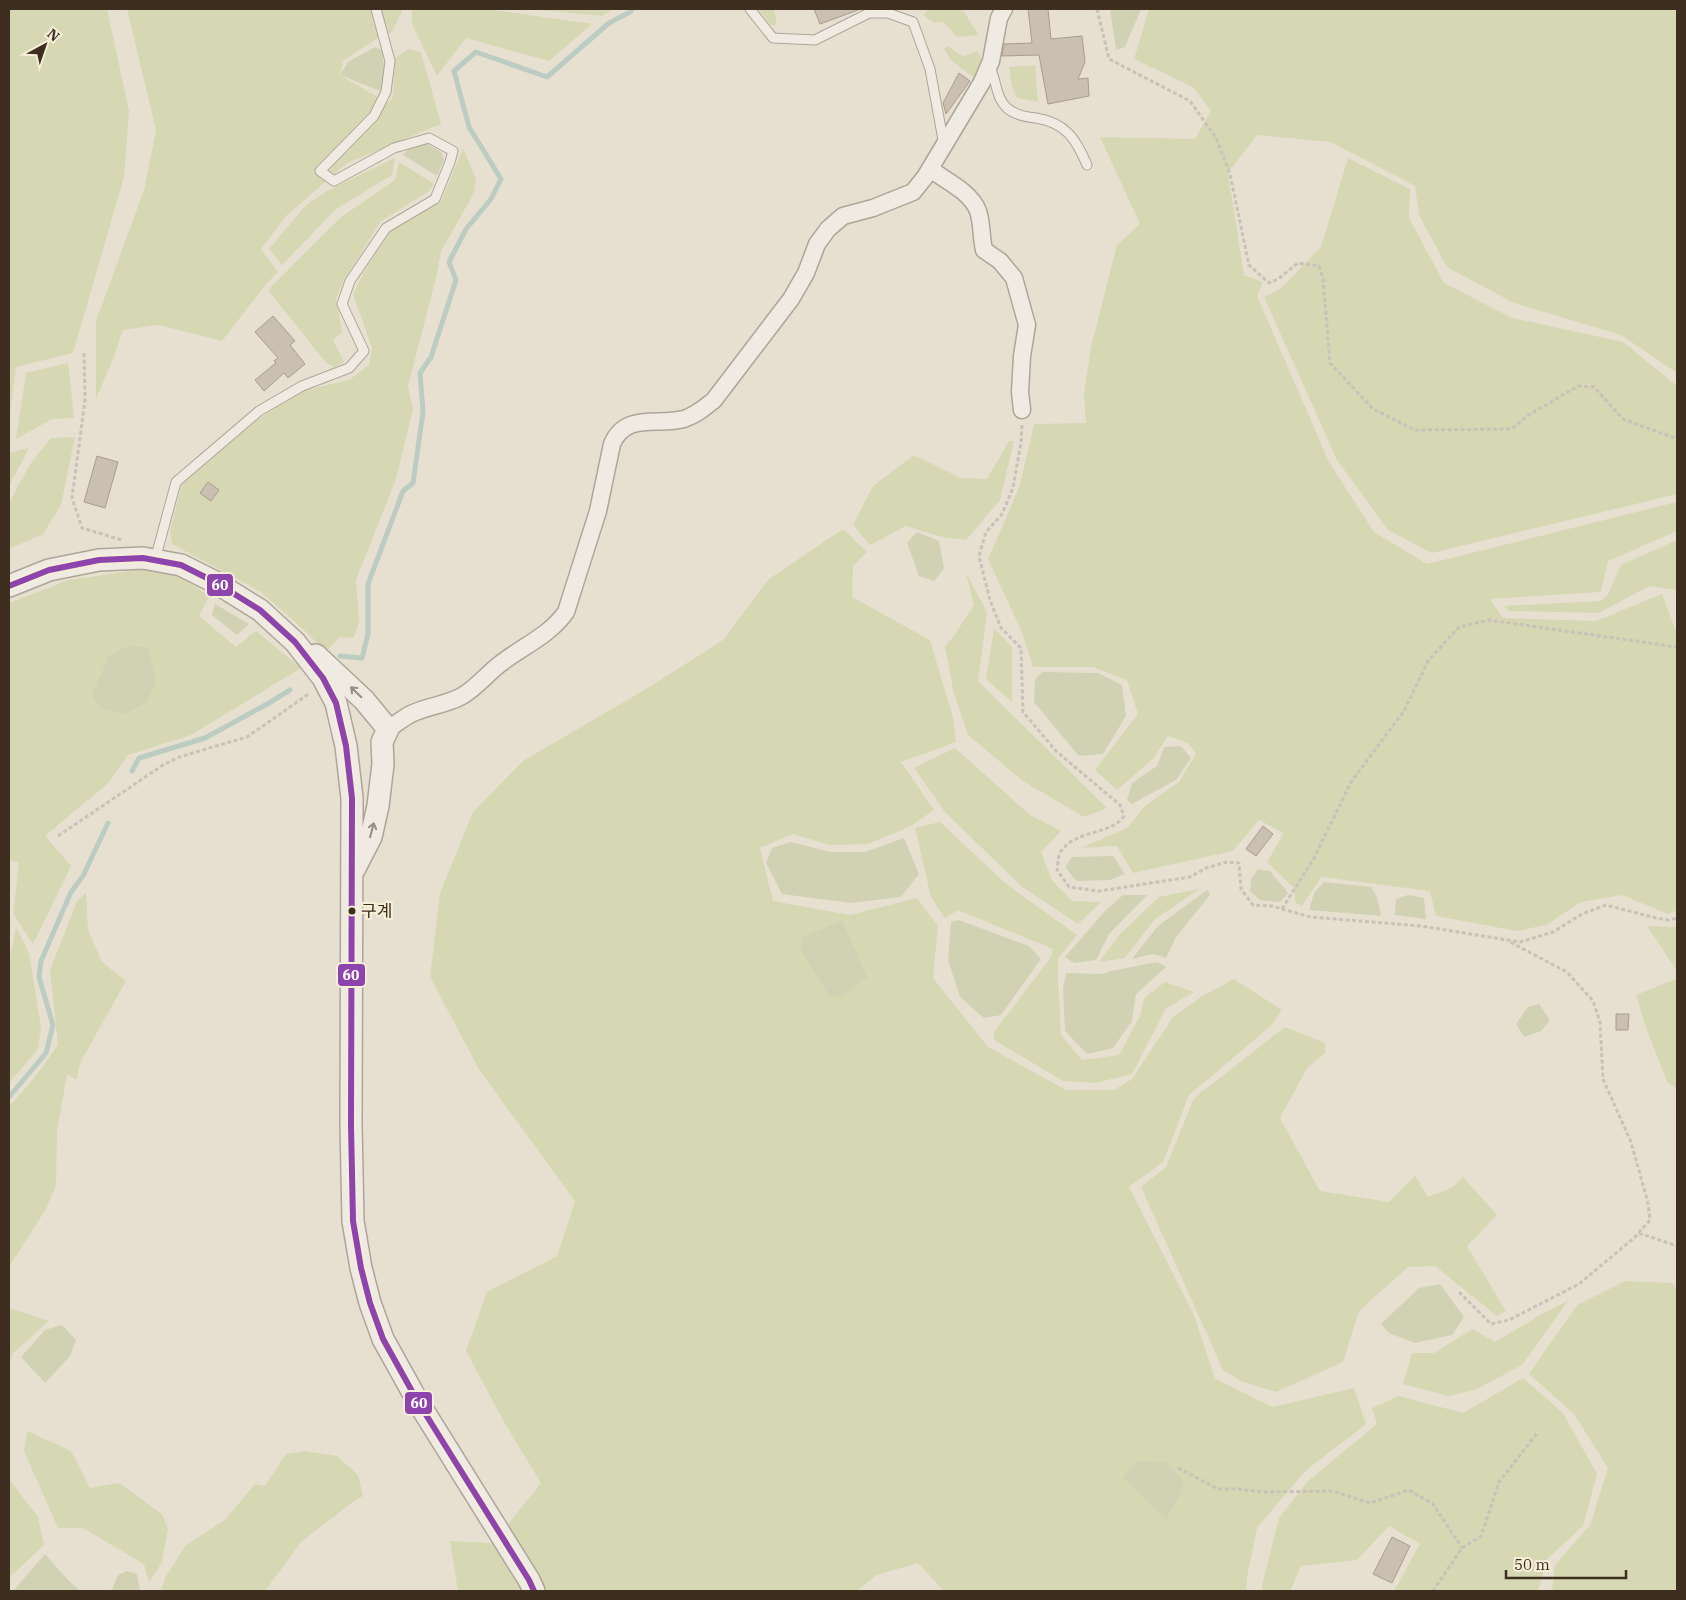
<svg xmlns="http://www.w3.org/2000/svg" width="1686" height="1600" viewBox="0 0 1686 1600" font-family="'IBM Plex Serif','Noto Sans KR',serif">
  <rect width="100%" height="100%" fill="#e7e0d1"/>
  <!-- green -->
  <path fill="#d6d7b3" d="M9,9H107L129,111L124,177L73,353L16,367L9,424Z
    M127,9H403L392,32L378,38L343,61L340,75L388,103L393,97L395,58L409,49L421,52L441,124L347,163L287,215L261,249L278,272L266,284L222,341L158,325L123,330L113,359L96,399V321L144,190L156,130Z
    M412,9H492L494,10L592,24L549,61L466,38L437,76L412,24Z
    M530,9H613L602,16Z
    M759,9H774L777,25H771Z
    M929,9H962L979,35L957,37L943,22L935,23L923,15Z
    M1149,9H1677V373L1621,335L1514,303L1447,267L1419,215L1415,186L1331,142L1257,135L1228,173L1244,275L1263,282L1257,296L1329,462L1374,532L1427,564L1677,502V531L1608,561L1601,592L1490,599L1503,618L1596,621L1662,594L1677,634V910L1668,914L1622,895L1581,902L1546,925L1517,931L1436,916L1430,891L1321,877L1302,906L1295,902V889L1267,862L1284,833L1259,820L1233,851L1133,873L1117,846L1081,848L1127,828L1146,805L1179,782L1196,754L1188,743L1168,736L1153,759L1117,790L1095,770L1138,714L1127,680L1093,667H1033L1022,632L988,559L1013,502L1021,481L1034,424L1086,423L1084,394L1091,347L1117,245L1140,224L1100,137L1195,139L1211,111L1193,87L1134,59Z
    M949,46L957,53L965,56L977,51L984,62L974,78L951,60L944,49Z
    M1035,65L1038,102L1017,98L1012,87L1009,67Z
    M463,149L476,178L474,193L441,251L436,278L408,386L413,409L396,479L356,580L359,621L354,638L340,637L326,652L304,630L261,592L172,544L170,531L182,483L210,456L251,424L302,391L349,380L369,365L372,348L353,294L364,272L391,230L440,203Z
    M395,158L392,175L336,209L282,265L269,249L307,204L329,190Z
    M1348,158L1410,189L1409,218L1444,283L1512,318L1623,342L1677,386V494L1432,553L1388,530L1337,460L1264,297L1279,290L1321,247Z
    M399,162L434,184L429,191L381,221L345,278L336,298L342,332L333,340L344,362L335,367L327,364L268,290L340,218L395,180Z
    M68,363L74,418L52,419L16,439L26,373Z
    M75,437L61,505L43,534L9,549V503L30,464L51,438Z
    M1009,441H1014L1000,500L966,540L942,537L906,526L870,545L853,525L873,486L914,455L961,478L987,479Z
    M29,448L9,486V453Z
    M843,529L867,552L853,566L852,597L930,640L953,718L956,742L901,762L934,810L911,826L868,844L829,845L793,834L760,848L773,901L850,915L917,898L938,926L933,978L988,1047L1066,1090H1114L1132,1079L1173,1017L1201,997L1234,979L1282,1010L1272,1025L1189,1095L1163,1162L1129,1187L1194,1315L1215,1379L1273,1407L1354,1388L1366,1424L1305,1471L1257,1528L1247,1577L1246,1591H944L918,1563L876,1575L857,1591H458L450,1541L493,1543L541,1483L504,1422L466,1351L487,1292L557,1256L575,1201L480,1071L430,977L440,893L473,812L523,761L651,686L723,640L769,579Z
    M1677,540V590L1649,586L1599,613L1509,611L1504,606L1601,601L1608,594L1621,565Z
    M158,567L194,585L209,596L199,616L236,647L256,631L301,668L191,735L128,755L107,784L45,836L71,866L33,944L13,914L19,862L9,861V603L69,580Z
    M966,573L987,612L978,681L1107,808L1084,817L1023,781L968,735L953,690L945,646L951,640L974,605Z
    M994,628L1012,647V702L986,679Z
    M955,748L1030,815L1061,831L1041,852L1052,880L1072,901L1101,902L1078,924L1021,886L945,812L914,768Z
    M940,822L1005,883L1077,935L1058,959V979L1061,1035L1082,1060L1119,1055L1140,1016L1144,998L1165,982L1194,992L1166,1008L1132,1074L1095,1083L1063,1081L994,1040V1032L1051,957L1053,949L958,910L945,918L931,897L915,828Z
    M1199,889L1154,920L1125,958L1099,962L1120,934L1159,897Z
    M86,893L88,930L102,962L126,981L81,1061L76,1080L67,1074L57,1132L56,1185L46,1209L9,1267V1106L32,1081L58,1045L50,970L77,901Z
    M1647,926L1677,927V971Z
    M16,927L29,953L41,1027L38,1049L9,1083V962Z
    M1676,979L1677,982V1089L1667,1082L1645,1025L1636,995Z
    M1285,1027L1325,1043V1053L1307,1068L1280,1118L1320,1191L1389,1202L1415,1176L1428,1197L1453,1187L1463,1177L1497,1215L1467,1246L1506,1311L1497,1316L1435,1266L1408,1267L1359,1311L1343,1362L1276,1392L1243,1382L1223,1370L1141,1187L1166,1167L1194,1098Z
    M1625,1281L1672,1283L1677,1289V1591H1552L1555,1565L1590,1525L1608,1468L1574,1414L1529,1374L1577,1305Z
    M1568,1301L1522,1365L1475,1390L1448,1396L1403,1384L1412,1353H1434L1472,1329L1495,1342L1544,1313Z
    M9,1308L49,1321L14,1352L9,1363Z
    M1523,1378L1563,1413L1597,1474L1583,1526L1547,1559L1538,1591H1396L1395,1589L1420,1544L1389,1526L1357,1560L1301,1566L1290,1591H1262V1585L1279,1518L1307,1482L1377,1424L1372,1408L1399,1396L1463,1413Z
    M27,1431L71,1451L90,1488L119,1483L162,1514L168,1529L162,1562L149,1583L144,1564L83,1528H58L24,1451Z
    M305,1451L337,1456L358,1475L363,1496L354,1501L301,1542L265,1591H169L161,1589L166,1576L186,1545L225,1520L255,1484L265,1486L286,1454Z
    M9,1479L38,1517L44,1545L10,1577Z"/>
  <!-- cemetery -->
  <path fill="#d1d1b3" d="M1110,9H1141L1125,47L1116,50Z
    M375,47L382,50L385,73L380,91L340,75L348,62Z
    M427,144L441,152L444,160L437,176L403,155L409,148Z
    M917,532L939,541L944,569L934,581L919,576L907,543Z
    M215,604L249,624L237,635L212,615Z
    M129,646L148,648L156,681L146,703L124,714L101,709L92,695L109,656Z
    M1042,672L1098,673L1122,685L1126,716L1103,754L1079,756L1034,702L1035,679Z
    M1181,746L1191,758L1176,780L1132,804L1127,800L1132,783L1157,766L1164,747Z
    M904,838L919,874L901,897L851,903L782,894L766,863L772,848L791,842L830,852H865Z
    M1113,856L1125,874L1110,880L1076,881L1065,867L1072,857Z
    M1258,869L1270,871L1288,893L1280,902L1260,900L1250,891L1251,879Z
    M1324,882L1371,887L1377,897L1381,916L1309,910L1314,893Z
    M1207,890L1210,895L1176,937L1166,958L1153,954L1132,959L1158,926Z
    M1123,895H1147L1109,934L1096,960L1074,963L1065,957L1105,911Z
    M1408,895L1424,898L1426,919L1395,915L1396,899Z
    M959,920L1029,946L1041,959L1001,1015L984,1018L960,997L948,960L951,922Z
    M842,921L867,977L844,995L830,997L801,951L802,937Z
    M1157,962L1166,967L1136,994L1132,1021L1113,1048L1087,1054L1065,1031L1063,988L1066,973L1102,974L1111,971Z
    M1539,1004L1550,1020L1541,1031L1524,1037L1516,1024L1528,1007Z
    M1440,1284L1464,1317L1452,1335L1415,1343L1389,1333L1381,1324L1419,1288Z
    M62,1325L76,1340L70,1356L45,1383L21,1357L45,1330Z
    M1137,1461L1165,1462L1184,1481L1179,1497L1166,1519L1123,1478Z
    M45,1554L68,1580L80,1591H13Z
    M127,1571L137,1574L140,1590L135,1591H111L118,1575Z"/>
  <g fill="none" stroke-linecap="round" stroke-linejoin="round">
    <!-- stream -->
    <path stroke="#bcccc2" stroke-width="5" d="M340,656L362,658L368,634V584L403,491L413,483L423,412L420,373L431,357L456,280L449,262L466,229L491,199L501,179L469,127L454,71L476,52L547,77L609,23L630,12L632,9
      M132,771L139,758L205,738L269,703L290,690
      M9,1097L46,1053L53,1025L39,977L41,961L71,892L83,876L108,823"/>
  </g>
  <!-- building -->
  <path fill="#cbbfb2" stroke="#a89c90" d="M814,9H858V10L820,24Z
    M1028,9H1048L1051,39L1082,36L1085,62L1078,79L1088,78L1089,96L1048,104L1039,55L1002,56L1004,44L1032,43Z
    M959,73L970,81L946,114L943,103Z
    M273,316L295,341L290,345L305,364L288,378L284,373L264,391L255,380L276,363L274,361L278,358L255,332Z
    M97,456L118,462L105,508L84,502Z
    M208,482L219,490L211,501L200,493Z
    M1263,826L1273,834L1256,856L1246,849Z
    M1616,1014H1629L1628,1030H1616Z
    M1392,1537L1410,1546L1392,1583L1373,1574Z"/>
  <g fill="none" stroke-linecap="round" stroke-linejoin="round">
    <defs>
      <path id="service" d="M750,9L773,38L815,40L869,13H888L913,22L930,69L944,145
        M989,66C997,79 995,97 1007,108C1015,115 1025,117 1036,118C1066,123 1076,139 1087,165
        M155,560L176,482L259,411L302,386L349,368L364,351L342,304L350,281L386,228L435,199L450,162L453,151L429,138L394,148L334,181L320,171L374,116L386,92L390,61L376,9"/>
      <path id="minor" d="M930,169C945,180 971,192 978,211C982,222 981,237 984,250L1000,261L1014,278L1027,325L1022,356L1020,392L1022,410
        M388,729C396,724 403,718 411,714C427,706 446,705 462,696C476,688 487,674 500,664C523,646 549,636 566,612L598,511L612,444C626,412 657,426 684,419C696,415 704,408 714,400L791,299L806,273L817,244L828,229L843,216L873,208L913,192L925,177L982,82L991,61L999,18L1004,9"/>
      <path id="tertiary" d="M9,586L49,570L99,560L143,558L181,565L215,582L260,610L295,642L323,678L336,703L346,746L352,798L351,1125L353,1221L361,1268L370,1303L383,1339L418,1402L529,1580L534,1591
        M316,655L364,700L388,729L382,742L383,764L378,806L371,837L354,870"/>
    </defs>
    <!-- service casing -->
    <use href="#service" stroke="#ada599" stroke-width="11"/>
    <!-- minor casing -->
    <use href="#minor" stroke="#ada599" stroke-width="19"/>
    <!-- tertiary casing -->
    <use href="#tertiary" stroke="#ada599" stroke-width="24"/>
    <!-- path -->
    <path stroke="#c8c2b9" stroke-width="3" stroke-dasharray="4 2.5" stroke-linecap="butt" d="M1097,9L1109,59L1190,101L1216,138L1230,174L1249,265L1269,283L1278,279L1298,263L1319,266L1323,278L1330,363L1373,409L1415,430L1512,429L1527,416L1578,386L1594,387L1623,419L1677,439
      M84,353L85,400L72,498L82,528L122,540
      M1022,425L1021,442L1013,488L1002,514L986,532L979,556L990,600L1001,628L1021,648L1023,712L1056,751L1120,805L1124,816C1112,835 1077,829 1061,851C1058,855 1058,864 1057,870L1069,887L1099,891L1190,877L1206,868L1227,862L1239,863L1241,889L1253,905L1271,906L1311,917L1421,926L1520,942L1553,932L1582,914L1606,905L1656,918L1668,920L1677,918
      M58,836L163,765L179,757L247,737L310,693
      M1282,909L1314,858L1351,782L1404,711L1428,661L1459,627L1489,620L1677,647
      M1639,1233L1677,1246
      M1459,1292L1491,1324L1509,1320L1579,1284L1634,1238L1650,1220L1648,1203L1631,1142L1603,1079L1600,1022L1593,1001L1567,972L1508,941
      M1178,1468L1218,1489H1238L1264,1492L1333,1491L1370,1503L1409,1490L1433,1504L1462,1548
      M1433,1591L1462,1548L1481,1536L1499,1482L1538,1432"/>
    <!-- service -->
    <use href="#service" stroke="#efebe3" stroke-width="9"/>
    <!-- minor -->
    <use href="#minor" stroke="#efebe3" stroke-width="16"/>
    <!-- tertiary -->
    <use href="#tertiary" stroke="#efebe3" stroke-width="21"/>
    <defs>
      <path id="bus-1" d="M9,586L49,570L99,560L143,558L181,565L215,582L260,610L295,642L323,678L336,703L346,746L352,798L351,1125L353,1221L361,1268L370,1303L383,1339L418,1402L529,1580L534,1591"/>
    </defs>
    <!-- bus-1 casing -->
    <use href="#bus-1" stroke="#f7eed8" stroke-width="10"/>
    <!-- bus-1 -->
    <use href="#bus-1" stroke="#8e44ad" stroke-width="6"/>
  </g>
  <!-- one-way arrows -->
  <defs><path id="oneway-shaft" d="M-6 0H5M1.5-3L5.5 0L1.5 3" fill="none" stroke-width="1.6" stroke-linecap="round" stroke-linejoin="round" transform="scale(1.25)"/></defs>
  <g stroke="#968c82">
    <use href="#oneway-shaft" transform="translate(356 692) rotate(-136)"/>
    <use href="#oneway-shaft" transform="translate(372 830) rotate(-75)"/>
  </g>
  <!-- markers -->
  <circle fill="#3d2e20" stroke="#f7eed8" stroke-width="2" cx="352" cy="911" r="4.5"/>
  <g text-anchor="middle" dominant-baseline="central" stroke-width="4.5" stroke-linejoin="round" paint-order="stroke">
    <!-- bus labels -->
    <g font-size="17" fill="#3d2e20" stroke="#f7eed8" text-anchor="start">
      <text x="361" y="911">구계</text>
    </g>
  </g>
  <g stroke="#f7eed8" stroke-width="2">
    <rect x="206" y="573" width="28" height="24" rx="5" fill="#8e44ad"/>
    <rect x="337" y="963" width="29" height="24" rx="5" fill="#8e44ad"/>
    <rect x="404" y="1391" width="29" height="24" rx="5" fill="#8e44ad"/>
  </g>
  <g font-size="14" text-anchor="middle" font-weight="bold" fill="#fff">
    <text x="220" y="590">60</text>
    <text x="351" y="980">60</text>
    <text x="419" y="1408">60</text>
  </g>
  <!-- border -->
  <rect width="1686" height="1600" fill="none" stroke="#3d2e20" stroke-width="20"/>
  <!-- north arrow -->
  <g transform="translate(45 45) rotate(40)" stroke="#f7eed8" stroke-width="4" paint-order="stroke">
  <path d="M0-4L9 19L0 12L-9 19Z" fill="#3d2e20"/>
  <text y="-8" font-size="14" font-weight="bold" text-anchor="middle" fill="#3d2e20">N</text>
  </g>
  <!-- scale -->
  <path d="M1506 1570v8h120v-8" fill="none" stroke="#3d2e20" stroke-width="2.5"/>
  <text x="1514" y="1570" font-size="15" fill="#3d2e20" stroke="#f7eed8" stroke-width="4" paint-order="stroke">50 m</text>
</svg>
